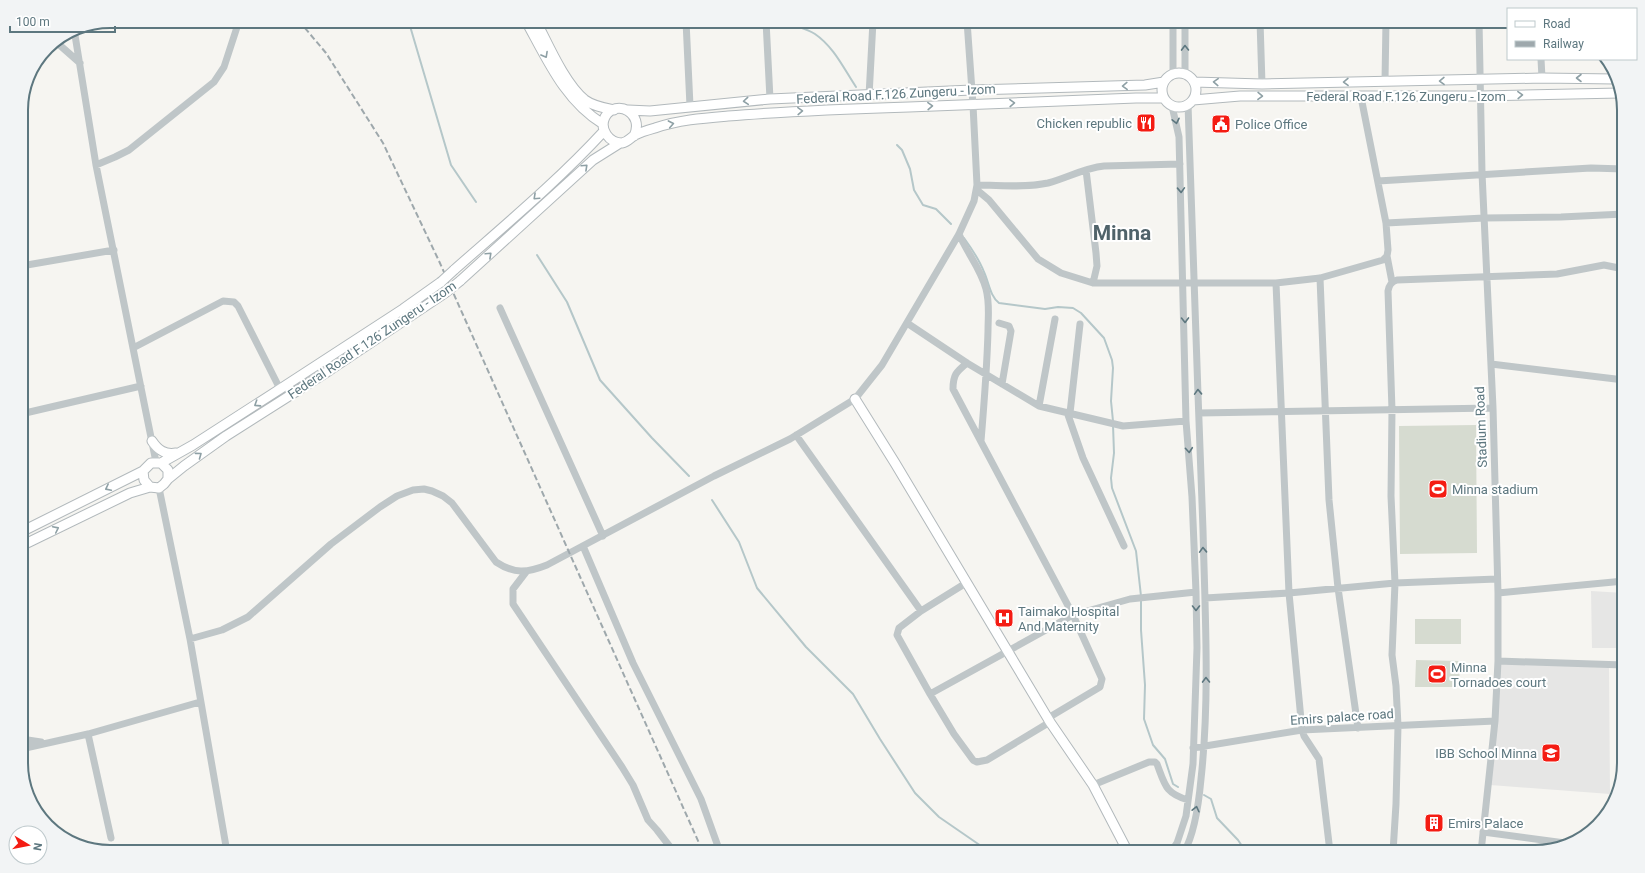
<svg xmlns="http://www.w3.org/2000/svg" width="1645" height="873" viewBox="0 0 1645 873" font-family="Roboto,sans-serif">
  <rect width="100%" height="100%" fill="#f6f5f1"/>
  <!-- built -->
  <path fill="#e6e6e5" d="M1591,591L1624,593L1620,648H1592Z
    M1500,663L1609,667L1610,794L1490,785Z"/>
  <!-- green -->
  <path fill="#d6dbd0" d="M1476,425L1477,553L1400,554L1399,426Z
    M1415,619H1461V644H1415Z
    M1416,660L1460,661L1459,687H1415Z"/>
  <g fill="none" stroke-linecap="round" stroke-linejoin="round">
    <!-- stream -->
    <path stroke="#b5c7c9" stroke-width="2" d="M407,21L410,26L451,165L476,202
      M783,21C793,26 806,28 815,34C834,47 844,69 856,87
      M897,145L902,150L910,169L914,190L923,205L936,209L951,224
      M964,238C972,249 979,259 984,272C989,283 990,296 999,303L1045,309L1058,307L1073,308L1081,313L1104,338L1112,360L1113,368L1111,401L1113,421
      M537,255L567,302L600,380L652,438L689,476
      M1113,425L1114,453L1111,478L1112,488L1136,551L1141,596
      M712,500L739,542L757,588L806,647L853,694L880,739L915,793L939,817L984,848L987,852
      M1141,600V630L1145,685L1144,719L1153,745L1165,759L1173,784L1178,787
      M1204,795L1211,799L1217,818L1238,840L1246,852"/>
    <defs>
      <path id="major" d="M526,21C547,59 565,101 603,124
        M536,21C548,44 565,84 585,100C593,106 604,108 614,110
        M1162 90a17 17 0 1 1 34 0a17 17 0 1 1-34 0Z
        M1194,82L1262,84L1542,78L1615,79
        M1193,100L1240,96H1481L1620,93
        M628,110L650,111L770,99L972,90L1145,85L1164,82
        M634,136C645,113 616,98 605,117C599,129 609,143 622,143C628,142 630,138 635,135C641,132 648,130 655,128C678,120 704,118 728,116C788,111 848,109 909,107C984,104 1060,101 1136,98H1164
        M454,270C505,225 558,181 604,131
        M460,281L593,160L620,143
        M855,399L895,463L1050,722L1093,785L1128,852
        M152,441C158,450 165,455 176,453
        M161,463L193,445L280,389L403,309L441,282
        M168,479V470L161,463H151L143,471L144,480L150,487L159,488L164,484L168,479L184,466L226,436L330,370L445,293
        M21,532L143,471
        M21,546L130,493L150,487"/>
    </defs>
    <!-- major casing -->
    <use href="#major" stroke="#b2b9bc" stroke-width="11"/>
    <!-- minor -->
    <path stroke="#bfc6c8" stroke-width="7" d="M686,21L690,106
      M766,21L770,99
      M1185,21V75
      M1260,21L1262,84
      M1479,21L1482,173L1493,408L1498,593V661L1495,721L1481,852
      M74,29L96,165L156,462
      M55,41L80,63
      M1541,59L1542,78
      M1173,74V21
      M1385,81L1386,21
      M869,96L873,21
      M96,165L115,157L129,150L214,82L224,67L239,21
      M1086,170L1096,253L1097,266L1093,283
      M1378,181L1591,168L1624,169
      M977,185C1000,185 1025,188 1048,183C1067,178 1084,168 1104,166L1180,164
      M977,190L989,200L1038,259L1061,273L1093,283H1276L1320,278L1383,260L1387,256L1388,250L1386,223L1361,97
      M1386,223L1484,218L1561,217L1624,214
      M959,234C967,253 981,269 986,289C990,304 988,316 988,331C987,368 984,405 981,441
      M1387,256L1392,282
      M21,266L114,250
      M1320,278L1329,500L1338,588L1358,728
      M1276,283L1289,593L1302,730L1304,736L1319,759L1330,852
      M500,308L603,536
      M907,323L967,363L1039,406L1123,426L1186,421
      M999,323L1009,326L1011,331L1002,384
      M133,348L223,301L234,302L238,306L280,389
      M967,363C956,372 953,375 953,389L1073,615L1102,679L1100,687L1048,718
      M1491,364L1624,380
      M1039,406L1055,319
      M1067,412L1083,458L1124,546
      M1070,413L1080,324
      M1199,413L1493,408
      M21,414L141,386
      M796,435L921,611L966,583
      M159,488L190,639L227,852
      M583,546L633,663L701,799L720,852
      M526,572L513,589V604L622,767L633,785L648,820L657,830L674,852
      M1498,593L1624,581
      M1205,598L1289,593L1395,583L1497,579
      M921,611L899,628L897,635L930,694L1073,615L1130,599L1196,592
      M190,639L222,630L248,617L331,544L380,507L397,496L413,490L424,489L432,491L443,496L452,503L496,562C514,574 527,573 547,565L714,476L790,439L855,399L882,365L959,234L974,201L977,185L973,105L967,21
      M1498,661L1624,665
      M930,694L954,734L973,760L977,762L987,760L1050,722
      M88,734L111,838
      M21,739L41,742
      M1193,748L1302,730L1495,721
      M21,749L88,734L200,702
      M1093,785L1149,762H1155L1157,764C1165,785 1165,793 1188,800
      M1483,832L1565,843
      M1171,852L1177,843L1186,816L1193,764L1197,648L1196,592L1192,497L1186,421L1179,137L1172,106
      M1184,852C1195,833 1199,801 1201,779C1210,697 1205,613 1203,530C1198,388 1192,246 1188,104
      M1393,852L1396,804L1398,726L1396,686L1392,655L1395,583L1391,496L1392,410L1388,291C1389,285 1391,282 1397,280L1557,274L1604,265L1624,269"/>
    <!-- major -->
    <use href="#major" stroke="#fff" stroke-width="9"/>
    <!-- rail -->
    <path stroke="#9ea8ac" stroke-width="2" stroke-dasharray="6 3" stroke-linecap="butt" d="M299,21L326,53L383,143L439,261L703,852"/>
    <defs>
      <path id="major-bridge" d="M441,282L454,270
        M445,293L460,281"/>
    </defs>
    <!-- major-bridge casing -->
    <use href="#major-bridge" stroke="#b2b9bc" stroke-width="11" stroke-linecap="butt"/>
    <!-- major-bridge -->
    <use href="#major-bridge" stroke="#fff" stroke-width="9"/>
  </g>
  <!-- one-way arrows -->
  <defs><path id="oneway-chevron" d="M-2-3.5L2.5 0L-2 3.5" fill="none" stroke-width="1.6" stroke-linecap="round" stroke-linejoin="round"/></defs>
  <g stroke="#5d777f">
    <use href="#oneway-chevron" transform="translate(1185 48) rotate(-91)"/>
    <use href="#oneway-chevron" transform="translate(1176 121) rotate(78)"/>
    <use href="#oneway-chevron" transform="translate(1181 190) rotate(88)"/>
    <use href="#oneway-chevron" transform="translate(1185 320) rotate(89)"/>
    <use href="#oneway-chevron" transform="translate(1198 392) rotate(-92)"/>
    <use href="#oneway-chevron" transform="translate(1189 450) rotate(85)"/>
    <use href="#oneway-chevron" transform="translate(1203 550) rotate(-92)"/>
    <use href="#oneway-chevron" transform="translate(1196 608) rotate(90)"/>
    <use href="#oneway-chevron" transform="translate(1206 680) rotate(-91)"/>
    <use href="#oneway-chevron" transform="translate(1196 809) rotate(-77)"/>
  </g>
  <g stroke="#8ea0a5">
    <use href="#oneway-chevron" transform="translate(545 55) rotate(61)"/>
    <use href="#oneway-chevron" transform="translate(1579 78) rotate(180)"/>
    <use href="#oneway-chevron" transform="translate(1442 81) rotate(179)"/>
    <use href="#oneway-chevron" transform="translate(1216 82) rotate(-177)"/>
    <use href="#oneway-chevron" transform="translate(1346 82) rotate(179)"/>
    <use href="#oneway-chevron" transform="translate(1125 86) rotate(178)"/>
    <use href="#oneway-chevron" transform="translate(1520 95) rotate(-2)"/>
    <use href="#oneway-chevron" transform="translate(1260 96) rotate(1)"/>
    <use href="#oneway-chevron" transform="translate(746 101) rotate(175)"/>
    <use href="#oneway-chevron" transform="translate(1012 103) rotate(-2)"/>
    <use href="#oneway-chevron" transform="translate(930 106) rotate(-2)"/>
    <use href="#oneway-chevron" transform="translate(800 111) rotate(-2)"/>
    <use href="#oneway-chevron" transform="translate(671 124) rotate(-11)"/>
    <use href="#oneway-chevron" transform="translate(585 167) rotate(-43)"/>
    <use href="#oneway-chevron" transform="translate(536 197) rotate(137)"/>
    <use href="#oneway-chevron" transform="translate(489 255) rotate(-43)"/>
    <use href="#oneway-chevron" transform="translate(257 404) rotate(147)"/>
    <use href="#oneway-chevron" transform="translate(199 455) rotate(-36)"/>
    <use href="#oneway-chevron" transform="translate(108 488) rotate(153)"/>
    <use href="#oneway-chevron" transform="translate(56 529) rotate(-26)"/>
  </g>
  <!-- icons -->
  <defs>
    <symbol id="restaurant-square" viewBox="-11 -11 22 22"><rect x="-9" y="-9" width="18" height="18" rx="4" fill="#f41c13" stroke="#fff"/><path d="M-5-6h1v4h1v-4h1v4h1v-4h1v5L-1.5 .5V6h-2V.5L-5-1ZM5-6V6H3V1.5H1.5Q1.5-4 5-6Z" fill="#fff"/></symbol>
    <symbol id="civic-square" viewBox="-11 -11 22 22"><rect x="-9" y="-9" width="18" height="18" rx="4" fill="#f41c13" stroke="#fff"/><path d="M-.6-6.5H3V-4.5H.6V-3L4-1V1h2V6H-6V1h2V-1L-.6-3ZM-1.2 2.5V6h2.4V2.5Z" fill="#fff"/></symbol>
    <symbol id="stadium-square" viewBox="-11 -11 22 22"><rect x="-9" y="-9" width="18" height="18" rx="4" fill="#f41c13" stroke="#fff"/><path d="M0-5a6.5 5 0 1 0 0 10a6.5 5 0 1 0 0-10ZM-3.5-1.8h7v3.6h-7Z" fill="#fff"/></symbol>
    <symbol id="hospital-square" viewBox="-11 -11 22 22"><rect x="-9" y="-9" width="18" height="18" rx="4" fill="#f41c13" stroke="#fff"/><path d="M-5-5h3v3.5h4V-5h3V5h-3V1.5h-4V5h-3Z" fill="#fff"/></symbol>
    <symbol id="school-square" viewBox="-11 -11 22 22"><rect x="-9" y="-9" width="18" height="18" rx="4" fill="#f41c13" stroke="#fff"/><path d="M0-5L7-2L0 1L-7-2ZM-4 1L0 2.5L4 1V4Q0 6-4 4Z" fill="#fff"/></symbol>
    <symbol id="building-square" viewBox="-11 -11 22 22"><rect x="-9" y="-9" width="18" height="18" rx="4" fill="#f41c13" stroke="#fff"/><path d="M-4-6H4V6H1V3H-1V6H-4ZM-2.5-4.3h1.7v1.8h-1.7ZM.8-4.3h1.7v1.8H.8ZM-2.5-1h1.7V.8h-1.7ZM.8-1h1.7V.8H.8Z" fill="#fff"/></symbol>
  </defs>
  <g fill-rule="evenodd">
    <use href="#restaurant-square" x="1135" y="112" width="22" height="22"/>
    <use href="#civic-square" x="1210" y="113" width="22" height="22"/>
    <use href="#stadium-square" x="1427" y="478" width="22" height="22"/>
    <use href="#hospital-square" x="993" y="607" width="22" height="22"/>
    <use href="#stadium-square" x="1426" y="663" width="22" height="22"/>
    <use href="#school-square" x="1540" y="742" width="22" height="22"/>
    <use href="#building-square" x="1423" y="812" width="22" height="22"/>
  </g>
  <g text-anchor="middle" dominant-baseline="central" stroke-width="4" stroke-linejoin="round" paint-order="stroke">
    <!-- street labels -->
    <g font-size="13" fill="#5d777f" stroke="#fff">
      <text transform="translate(896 94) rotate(-3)">Federal Road F.126 Zungeru - Izom</text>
      <text x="1406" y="96">Federal Road F.126 Zungeru - Izom</text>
      <text transform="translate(372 340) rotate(-34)">Federal Road F.126 Zungeru - Izom</text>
      <text transform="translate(1481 427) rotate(-92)">Stadium Road</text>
      <text transform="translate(1342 717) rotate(-4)">Emirs palace road</text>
    </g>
    <!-- poi labels -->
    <g font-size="13" fill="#5d777f" stroke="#fff" text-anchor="start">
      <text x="1132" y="123" text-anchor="end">Chicken republic</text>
      <text x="1235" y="124">Police Office</text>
      <text x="1452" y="489">Minna stadium</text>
      <text x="1018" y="611">Taimako Hospital<tspan x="1018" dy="15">And Maternity</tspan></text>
      <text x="1451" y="667">Minna<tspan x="1451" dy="15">Tornadoes court</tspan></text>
      <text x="1537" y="753" text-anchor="end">IBB School Minna</text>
      <text x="1448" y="823">Emirs Palace</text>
    </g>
    <!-- town labels -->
    <g font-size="21" font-weight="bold" fill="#50636a" stroke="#fff">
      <text x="1122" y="233">Minna</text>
    </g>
  </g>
  <!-- crop -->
  <path d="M0 0H1645V873H0ZM110 28H1535A82 82 0 0 1 1617 110V763A82 82 0 0 1 1535 845H110A82 82 0 0 1 28 763V110A82 82 0 0 1 110 28Z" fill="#f2f4f5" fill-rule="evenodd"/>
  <path fill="none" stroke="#5d777f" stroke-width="2" d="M110 28H1535A82 82 0 0 1 1617 110V763A82 82 0 0 1 1535 845H110A82 82 0 0 1 28 763V110A82 82 0 0 1 110 28Z"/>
  <!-- legend -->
  <rect x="1507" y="8" width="130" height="52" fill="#ffffff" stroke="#bec9cc"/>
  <rect x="1515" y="21" width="20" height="6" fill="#ffffff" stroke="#bec9cc"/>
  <text x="1543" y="28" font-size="12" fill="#5d777f">Road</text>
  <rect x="1515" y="41" width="20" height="6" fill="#9ea8ac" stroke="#bec9cc"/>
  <text x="1543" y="48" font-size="12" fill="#5d777f">Railway</text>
  <!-- north arrow -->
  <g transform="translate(28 845) rotate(100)"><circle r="19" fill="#ffffff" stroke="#bec9cc"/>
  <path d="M0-3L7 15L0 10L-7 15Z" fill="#f41c13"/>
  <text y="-6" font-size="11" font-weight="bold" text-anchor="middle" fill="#5d777f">N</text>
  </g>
  <!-- scale -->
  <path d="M10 26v6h105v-6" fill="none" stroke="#5d777f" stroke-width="2"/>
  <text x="16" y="26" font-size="12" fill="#5d777f" stroke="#ffffff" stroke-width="3" paint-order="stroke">100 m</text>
</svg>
